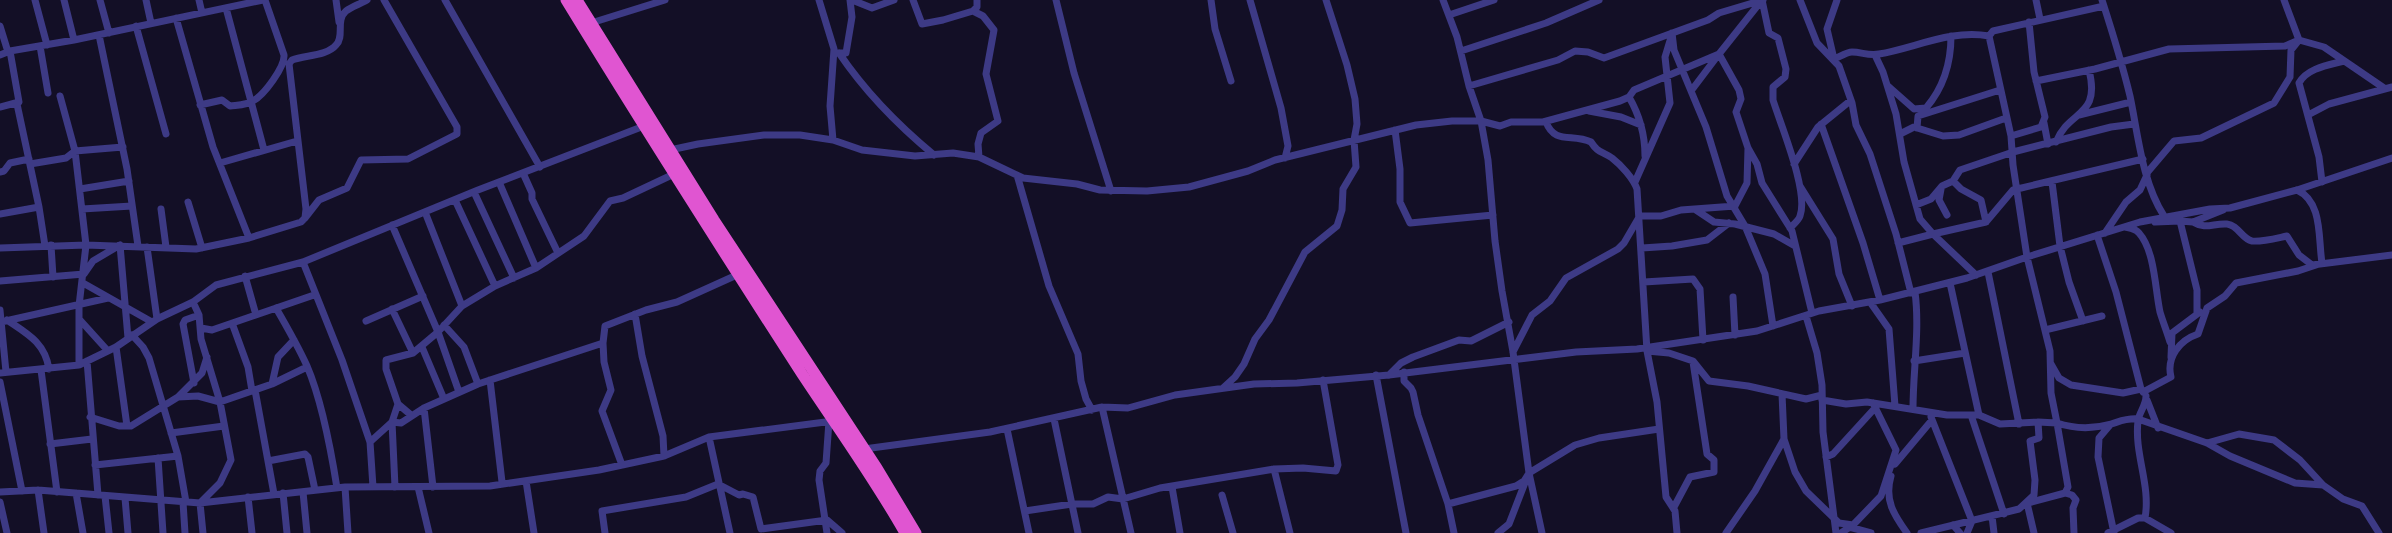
<svg xmlns="http://www.w3.org/2000/svg" width="2392" height="533" viewBox="0 0 2392 533" font-family="'Work Sans',sans-serif">
  <rect width="100%" height="100%" fill="#130f26"/>
  <g fill="none" stroke-linecap="round" stroke-linejoin="round">
    <!-- minor -->
    <path stroke="#3d3a85" stroke-width="7" d="M35,0L47,45
      M64,0L74,40
      M100,0L109,33
      M146,0L151,23
      M199,0L202,13
      M336,0L339,22
      M445,0L540,167
      M819,0L834,49L830,106L833,140
      M852,0L872,8L894,0
      M913,0L922,24L943,20L973,11L983,16L994,30L986,74L998,121L981,133L978,144L979,157
      M1056,0L1074,73L1111,191
      M1211,0L1215,29L1231,81
      M1250,0L1281,108L1288,146L1285,158
      M1443,0L1457,37L1469,86L1481,121L1488,160L1495,241L1502,291L1513,352L1529,473L1542,533
      M1762,0L1769,33L1778,38L1786,69L1785,77L1773,87V100C1781,126 1809,192 1800,216C1799,220 1793,225 1790,228
      M1800,0L1817,43L1839,66L1852,103L1856,125L1870,154L1896,234L1911,293
      M1837,0L1827,29L1834,59C1839,57 1847,52 1852,52C1862,52 1868,56 1879,54C1915,48 1951,29 1989,36
      M2036,0L2040,19
      M2102,0C2112,31 2122,63 2130,96C2138,134 2142,182 2164,216
      M226,8L264,150
      M973,11L977,7V0
      M1449,15L1494,0
      M176,18L213,147L249,238
      M591,23L665,0
      M0,26L8,52
      M136,26L166,134
      M1672,33L1674,50L1691,91L1719,54L1739,90L1741,99L1736,112L1748,148L1757,164L1762,183L1792,231L1812,313
      M99,35L127,169L138,246
      M1989,36L1993,31L2104,6
      M40,46L48,93
      M1461,51L1546,23L1599,0
      M837,53H846L852,17L850,0
      M839,53C864,90 899,126 934,155
      M0,55L10,51L74,40L263,0
      M1875,55L1883,72L1896,114L1904,162L1920,219L1933,234L1898,243
      M2036,81L2095,69L2169,49L2285,46L2299,40L2284,0
      M1469,86L1558,60L1575,51L1588,52L1604,58L1708,20L1719,13L1763,0
      M1888,86L1914,109L1926,108C1944,87 1951,63 1951,36
      M1691,91L1706,127L1727,196L1745,226L1765,274L1773,326
      M60,96L75,151L123,147
      M1629,97C1640,116 1645,134 1645,156
      M17,104L39,207L45,246
      M200,105L222,100L230,106C237,105 247,105 253,101C264,95 285,67 284,55L265,0
      M0,107L19,102L10,51
      M1589,111L1621,117L1641,125
      M2079,115L2131,102
      M2308,115L2329,104L2392,87
      M1546,122C1555,145 1572,133 1591,142C1598,153 1602,151 1612,158C1621,165 1633,178 1637,189L1647,351L1657,402L1666,497L1675,511L1677,533
      M2044,123L2048,144
      M1821,124L1863,243L1880,300
      M1917,128L1918,116L2000,90
      M1395,130L1400,169V202L1410,223L1493,215
      M1900,134L1914,127L1943,136L1959,135L2006,118
      M2011,136L2041,127L2045,117L2034,72L2029,22
      M2056,142C2069,109 2101,118 2089,70
      M670,150L698,144L764,135H800L833,140L862,150L915,156L953,153L979,157L1023,178L1077,184L1100,190L1147,191L1189,187L1248,171L1275,160L1416,125L1452,121H1481L1500,126L1511,122H1543L1620,101L1629,97L1634,90L1719,54L1762,0
      M220,163L297,141
      M30,164L66,158L75,151L86,245L79,306V365
      M1794,164L1818,127L1850,101
      M0,172L4,171L10,163L29,159
      M523,173L532,193V199L558,253
      M2146,174L2174,141L2201,138L2274,103L2290,77L2291,50L2299,40L2324,47L2384,88
      M1017,175L1049,286L1078,354L1081,381L1086,399L1092,410
      M1953,181L1961,189L1981,200L1986,222
      M499,182L536,268
      M1635,182L1670,103L1665,57L1672,34
      M2052,182L2060,246L2069,282L2083,321
      M2322,182L2319,157L2299,83C2307,68 2329,65 2344,61
      M1800,186L1833,239L1839,274L1852,306
      M80,189L129,181
      M1941,189L1939,200L1947,215
      M474,192L514,278
      M455,200L495,286
      M188,202L202,248
      M1916,205L1931,199L1942,186L1953,181L1960,170L2013,152L2111,127L2134,124
      M1735,206L1747,183L1748,148
      M82,209L132,206
      M161,209L166,247
      M1696,210L1714,222L1735,224L1774,234L1795,246
      M425,212L462,306
      M0,214L39,207
      M1639,216H1661L1681,210L1735,206
      M305,218L319,200L347,188L361,160L408,159L457,134V127L384,0
      M2180,221L2193,222L2223,210
      M2155,222L2180,221L2197,290V313
      M2193,222C2206,230 2213,223 2227,224C2238,225 2242,239 2252,241C2262,242 2277,238 2287,236L2299,255L2312,265L2392,255
      M392,225L438,332L459,392
      M2125,227C2130,228 2135,228 2139,233C2155,251 2155,289 2160,312C2163,322 2167,332 2170,342
      M2105,233L2126,202L2140,190L2147,175
      M51,245L53,277
      M147,247L157,319
      M0,248L86,245L196,249L249,238L301,222L305,218L306,209L289,64L292,60C305,55 327,56 336,45C345,36 335,21 346,11C351,7 360,4 367,0
      M1642,248L1672,246L1707,240L1729,223
      M303,262L342,360L370,442L373,487
      M1988,272L2019,424
      M1976,275L1933,234L1986,222L2013,190L2143,159
      M245,276L256,315
      M0,281L84,274L93,261L120,245L128,338
      M1644,282L1693,279L1700,289L1703,340
      M83,283L152,322
      M1950,283L1979,415
      M1733,297L1735,335
      M193,302L199,315L201,339L220,402L231,460L220,483L200,503L203,533
      M1870,302L1889,329L1895,406
      M276,308C287,327 298,346 307,366C322,401 331,450 337,488
      M392,309L413,353
      M0,310L6,372
      M635,314L642,356L663,436L664,456
      M1806,316L1817,353L1822,385L1823,432L1836,533
      M7,320C28,334 45,343 49,369
      M80,320L108,351
      M366,321L423,296
      M1,322L108,298
      M232,323L248,367L252,391
      M444,325L464,347L478,384
      M201,328L212,330L314,295
      M2045,330L2102,316
      M132,335L143,347L149,358L178,456L186,502
      M603,343L604,362L611,390L602,411L622,465
      M116,347L127,426
      M422,347L444,399
      M1647,351L1669,353L1693,361L1709,381L1748,386L1806,399L1822,395
      M1513,352L1532,315L1550,301L1566,278L1618,249L1624,243L1638,219
      M2171,357L2172,333L2200,312
      M87,361L98,495
      M1914,361L1965,353
      M2051,364L2059,378L2071,385L2123,393L2141,389L2116,292L2097,235
      M41,370L57,492
      M1404,372V381L1411,388L1413,392L1418,415L1448,504L1454,533
      M0,373L79,365L116,347L157,319L193,302L216,285L303,262L478,190L644,126
      M1376,375L1406,533
      M1389,375L1401,363L1413,357L1459,340L1471,341L1509,322
      M490,380L502,482
      M0,382L22,491
      M194,383L183,324L185,320L199,315
      M272,384L278,357L294,340
      M1223,388L1235,377L1244,364L1255,339L1269,320L1305,252L1337,226L1342,210L1343,189L1356,167L1354,140L1357,124L1355,99L1347,65L1326,0
      M255,390L274,494
      M2143,392L2171,377C2166,357 2180,340 2198,334L2207,308L2225,296L2236,283L2298,271L2322,263C2318,238 2323,202 2297,190
      M179,396L202,373L207,357
      M1822,400L1846,404L1867,402L1947,415H1979L2000,424L2038,422
      M2147,400L2158,428
      M1102,407L1131,533
      M424,408L433,487
      M1913,409C1913,370 1920,330 1915,292
      M411,415L398,404L386,369V360L413,353L438,332L462,306L495,286L536,268L584,236L610,201L623,198L674,174
      M1971,415L2004,514
      M90,417L119,426H131L178,397L198,396L220,402L272,384L307,367
      M1931,417L1972,521L1967,533
      M1054,419L1078,533
      M392,422L401,423L424,408L478,384L603,343L605,326L646,310L677,302L739,274
      M2110,425L2099,438L2098,457L2114,533
      M1007,429L1029,533
      M171,433L224,426
      M709,437L730,533
      M1784,439L1795,472L1806,491L1839,523L1853,525
      M370,442L392,422
      M2207,443L2239,434L2274,440L2300,460L2323,485
      M50,444L92,439
      M864,449L990,432L1102,407L1128,408L1175,395L1254,384L1297,383L1389,375L1576,352L1637,349L1757,331L1819,311L1880,300L1967,278L2027,257L2140,222L2210,209L2230,208L2297,190L2392,158
      M1826,457L1833,454L1875,408
      M158,458L163,533
      M268,461L305,454L308,457L315,490
      M1895,464L1932,420
      M95,465L178,456
      M1274,469L1290,533
      M1891,476C1884,500 1894,515 1907,533
      M526,481L534,533
      M345,487L348,533
      M395,487L392,422L398,404
      M418,487L429,533
      M1172,487L1180,533
      M38,490L44,533
      M0,492L38,490L200,503L345,487L490,486L599,470L664,456L709,437L833,421
      M303,492L307,533
      M76,493L83,533
      M283,493L287,533
      M2065,493L2068,487L2057,423C2075,429 2093,429 2111,424C2121,421 2127,418 2138,419L2207,443L2230,456L2295,483L2323,485L2343,499L2362,506L2379,533
      M1222,495L1233,533
      M105,496L109,533
      M248,497L252,533
      M125,498L128,533
      M0,502L7,533
      M183,502L185,533
      M2027,503L2034,533
      M2028,503L2065,493L2072,495L2076,500L2073,508L2074,533
      M1448,504L1516,486L1524,481L1529,473L1575,445L1599,438L1659,429
      M1674,507L1690,477L1714,472V460L1707,454L1693,362
      M1025,511L1072,504H1093L1108,497L1123,499L1160,488L1274,469L1303,468L1336,471L1338,465L1323,380
      M1992,516L1994,533
      M2145,518C2151,485 2134,454 2138,421C2139,412 2146,406 2146,396
      M1953,525L1960,533
      M1849,527L1871,533
      M605,533L602,511L686,497L718,484L739,495L743,494L753,497L761,529L827,520L842,533
      M827,533L819,480L820,471L826,463L829,421
      M1498,533L1509,524L1526,480
      M1726,533L1755,491L1784,439L1782,394
      M1841,533L1853,525L1881,496L1896,450L1873,403
      M1921,533L2019,509L2034,495L2035,480L2030,441L2039,438L2038,422L2057,423L2051,393L2050,351L2027,257L2013,165L2011,136L1989,36
      M2108,533L2138,518H2145L2171,533"/>
    <!-- trunk -->
    <path stroke="#e055d1" stroke-width="11" d="M566,0C643,126 722,250 802,374C837,427 874,478 905,533
      M577,0L714,220L877,468L916,533"/>
  </g>
</svg>
